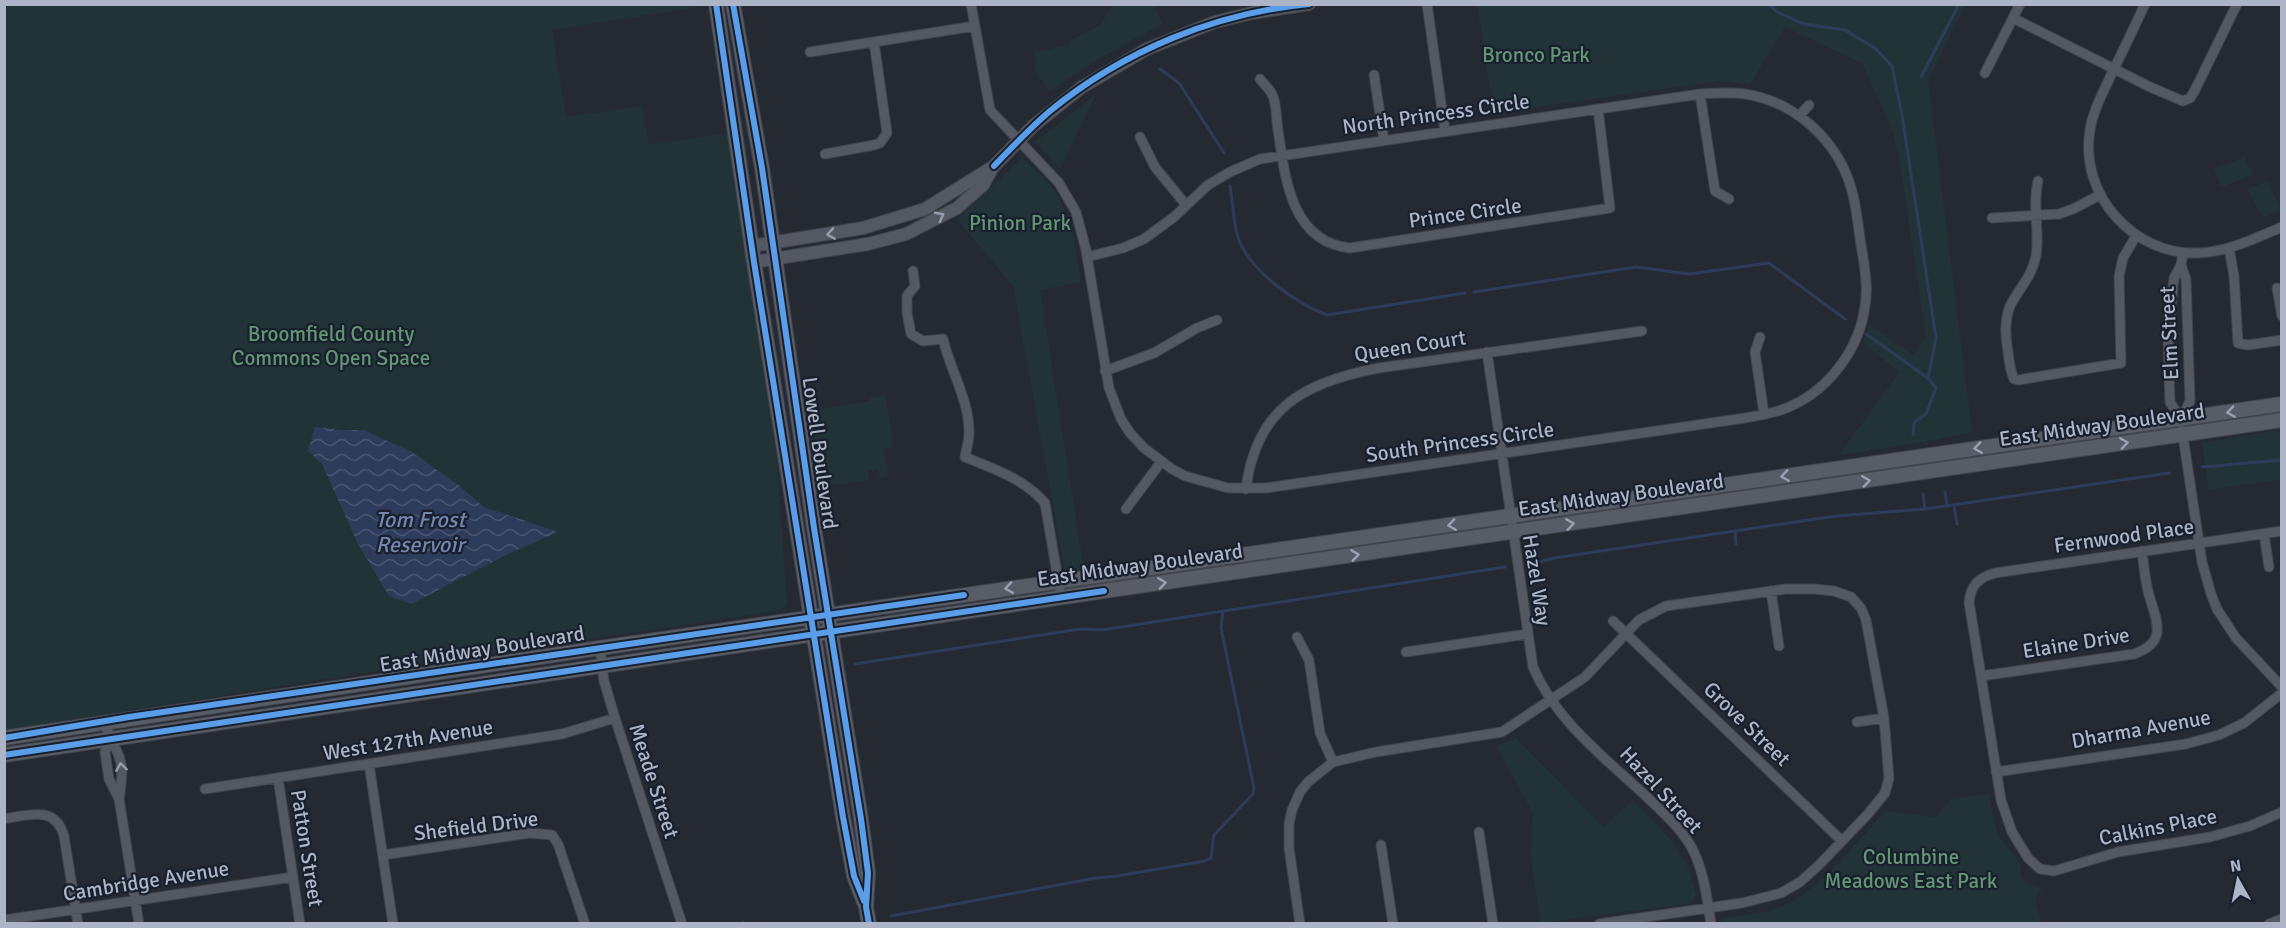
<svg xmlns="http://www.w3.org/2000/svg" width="2286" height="928" viewBox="0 0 2286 928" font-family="Signika,sans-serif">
  <defs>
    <pattern id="water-waves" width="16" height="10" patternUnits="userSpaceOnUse" patternTransform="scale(1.5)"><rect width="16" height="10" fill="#2e3c5b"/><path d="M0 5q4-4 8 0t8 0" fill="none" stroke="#4a5671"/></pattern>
  </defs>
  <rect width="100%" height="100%" fill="#252932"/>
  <!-- green -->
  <path fill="#223338" d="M1113,4L1154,5L1163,24C1123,44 1086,65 1050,91L1034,70L1035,52L1068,45L1073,39L1101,24Z
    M5,5H710L552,30L566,117L642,106L649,145L730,133L777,457L787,605L782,610L377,671L5,730Z
    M1477,5H1965L1928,80L1972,432L1935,440L1839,455L1899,372L1863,343L1869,325L1913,355L1926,337L1900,164L1894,135L1863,64L1785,27L1750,84L1718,81L1494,113Z
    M1096,94L1060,169L1035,142Z
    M2245,157L2252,175L2221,187L2214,169Z
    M1022,158C1036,171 1054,186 1062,204C1074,228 1077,255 1081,282L1040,290L1084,570L1065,572L1013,286L957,219Z
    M2268,181L2281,210L2263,218L2247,189Z
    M885,395L894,447L884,449L889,476L880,478L878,469L868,471L869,480L833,485L824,458H818L810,411L870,401V398Z
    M2281,430V479L2209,490L2202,443Z
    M1516,738L1603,827L1633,800L1671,840L1688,867L1696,895L1692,903L1540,923L1530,851L1533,813L1496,746Z
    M1988,794L1997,833L2021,865L2020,874L2027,884L2042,889L2035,900L2042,923H1720L1723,918C1743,915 1765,914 1783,906C1820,890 1857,841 1886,811L1936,817L1951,799Z"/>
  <!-- water -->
  <path fill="url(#water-waves)" d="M315,427L342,430H364L410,451L457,484L484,507L558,532L508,554L411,604L389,596L358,544L322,464L308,451Z"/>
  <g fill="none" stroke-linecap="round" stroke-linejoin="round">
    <!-- stream -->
    <path stroke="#2e3c5b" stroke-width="3" d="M1769,4L1777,12L1804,24L1845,30L1876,49L1892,66L1902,115L1936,338L1928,378
      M1160,69L1179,83L1224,153
      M1921,77L1959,4
      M1230,186C1233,203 1233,221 1238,237C1248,270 1297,304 1327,315L1465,293
      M1474,292L1636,267L1689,274L1769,263L1845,319
      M1866,334L1928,378L1936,388L1926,414L1914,422L1913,435
      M2202,467L2282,460
      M1945,492L1947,506
      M1923,494L1925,509
      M1954,505L1957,524
      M1735,531L1736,544
      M1528,565L1554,558L1836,516L1925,509L2169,473
      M855,664L1080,629L1102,630L1505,567
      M891,916L1096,878L1117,876L1205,861L1211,858L1214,835L1253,794L1254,788L1221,628L1223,611
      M743,922L745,924"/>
    <defs>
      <path id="minor" d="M971,4L990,110L1059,183L1076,212L1086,250L1109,388L1121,419L1130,433L1144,448L1172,469L1185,476L1228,488H1266L1745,418C1757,416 1769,414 1781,410C1825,395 1859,352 1865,306C1869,283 1863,260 1860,238C1857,217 1855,196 1847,176C1830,134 1791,101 1745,94C1730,92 1715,93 1700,94L1260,159L1230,172L1208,185L1174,217L1144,239L1123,248L1087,257
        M1427,4L1445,131
        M2145,4C2134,28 2123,51 2111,75C2103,93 2093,110 2090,130C2079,195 2134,256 2199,253C2228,252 2255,238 2282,227
        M2013,18L2150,87L2183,101L2190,98L2195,90L2237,4
        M810,52L975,26
        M1985,73L2020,4
        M1374,75L1384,140
        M1260,79C1264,84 1269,89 1272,94C1277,103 1276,119 1278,130C1285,178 1291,242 1350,248L1610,208L1598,109
        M1700,94L1715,191L1729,199
        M1799,116L1809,105
        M1140,137L1155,167L1186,205
        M825,154L874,145L880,143L887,133L874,42
        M2038,181C2032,206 2040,231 2036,256C2032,277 2019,288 2010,306C2004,321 2005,336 2008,352C2009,361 2010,371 2014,379L2018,380L2121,363L2119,276L2123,258L2136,236
        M1992,218L2059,214L2073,209L2100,195
        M2229,248L2234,276L2238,343L2248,345L2282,340
        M913,271L915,286L907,296V313L911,334L923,341L943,339C950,370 970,401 969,434C969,442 966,450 965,457C994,469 1023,478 1045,503L1061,597
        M2277,288L2282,316
        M1760,337L1755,352L1764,414
        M1487,352L1533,667C1556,722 1608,760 1650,800C1665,814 1682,830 1692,848C1704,871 1707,898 1711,924
        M1105,371L1154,353L1197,328L1217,320
        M2181,419L2170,402L2168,337L2174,278L2181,265L2183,253
        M2181,419L2190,401L2186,279L2181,265
        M2182,430L2202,562L2211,594L2217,609L2236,638L2282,687
        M1246,489C1256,408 1304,382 1379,368L1642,331
        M1126,509L1161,462
        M2282,531L1995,573C1978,578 1971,585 1969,602L2001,800L2012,832L2028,858L2040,869L2054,871L2118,852L2210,837L2250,826L2282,812
        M2264,534L2269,567
        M1771,591L1779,646
        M1613,621L1842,841
        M1297,637L1309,660L1320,733L1333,762
        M600,648L604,681L615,718L682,924
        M1406,652L1527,634
        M1981,676L2134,654C2168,642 2157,622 2149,595C2145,581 2144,566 2142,551
        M106,722L109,739L105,752L109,779L119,799L139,924
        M1857,722L1884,718
        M109,739C125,758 123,776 119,799
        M369,764L393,924
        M1996,772L2186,744L2219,735L2244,723L2282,693
        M278,778L300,924
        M205,789L562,734L615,718
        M4,819C29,815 55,805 64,836L78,924
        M1479,832L1493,924
        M1381,845L1393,924
        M383,855L530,833L552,835L558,844L585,924
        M4,920L293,877
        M1300,924L1289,848V824L1292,810L1300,792L1308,782L1333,762L1376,752L1502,732L1585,677L1639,620L1666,606L1786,589H1814L1834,591L1851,597L1861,608L1866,620L1884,718L1889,778L1885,793L1868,814L1818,866L1800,882L1781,893L1742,903L1599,924
        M2269,924L2282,919"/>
      <path id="tertiary" d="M752,246L863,228L925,209L994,166L1033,126L1082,87L1147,49L1215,22L1252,13L1309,4
        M754,262L868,244L906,234L957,208L983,185L993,167"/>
      <path id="secondary" d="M716,4L754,262L843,817L854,876L864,902
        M733,4L762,168L814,528L861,819L868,873L866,907L869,924
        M4,738L600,648L2282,404
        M4,755L1104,591L2282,420"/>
    </defs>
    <!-- minor casing -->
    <use href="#minor" stroke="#41444c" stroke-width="11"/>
    <!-- tertiary casing -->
    <use href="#tertiary" stroke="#41444c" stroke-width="14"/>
    <!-- secondary casing -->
    <use href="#secondary" stroke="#41444c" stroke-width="16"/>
    <!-- minor -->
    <use href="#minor" stroke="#545862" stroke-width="9"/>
    <!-- tertiary -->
    <use href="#tertiary" stroke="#545862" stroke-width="12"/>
    <!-- secondary -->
    <use href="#secondary" stroke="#585c66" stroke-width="14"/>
    <defs>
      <path id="cycleway" d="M716,4L754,262L843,817L854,876L864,901
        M733,4L762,168L814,528L861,819L868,873L866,907L869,924
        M994,166C1012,147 1030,128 1050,111C1123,51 1215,13 1309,4
        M4,738L129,717L964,595
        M4,755L1104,591"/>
    </defs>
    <!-- cycleway casing -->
    <use href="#cycleway" stroke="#181f2d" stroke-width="10"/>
    <!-- cycleway -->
    <use href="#cycleway" stroke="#5a9eea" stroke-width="6"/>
  </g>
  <!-- one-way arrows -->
  <defs><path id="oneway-chevron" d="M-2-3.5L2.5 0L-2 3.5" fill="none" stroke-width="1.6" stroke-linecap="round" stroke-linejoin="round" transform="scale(1.5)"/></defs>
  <g stroke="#969dad">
    <use href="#oneway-chevron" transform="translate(940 216) rotate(-28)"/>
    <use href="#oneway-chevron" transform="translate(831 234) rotate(171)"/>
    <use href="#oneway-chevron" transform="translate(121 767) rotate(-99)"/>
  </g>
  <g stroke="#9ba2b3">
    <use href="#oneway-chevron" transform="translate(2231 412) rotate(172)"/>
    <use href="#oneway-chevron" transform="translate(2124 443) rotate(-8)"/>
    <use href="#oneway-chevron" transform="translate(1978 448) rotate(172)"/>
    <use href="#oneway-chevron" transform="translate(1785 476) rotate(172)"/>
    <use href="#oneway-chevron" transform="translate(1866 481) rotate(-8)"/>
    <use href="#oneway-chevron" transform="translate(1570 524) rotate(-8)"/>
    <use href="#oneway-chevron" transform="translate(1452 525) rotate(172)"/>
    <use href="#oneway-chevron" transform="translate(1355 555) rotate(-8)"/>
    <use href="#oneway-chevron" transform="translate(1162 583) rotate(-8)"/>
    <use href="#oneway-chevron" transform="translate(1009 588) rotate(172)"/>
  </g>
  <g text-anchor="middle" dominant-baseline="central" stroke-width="4.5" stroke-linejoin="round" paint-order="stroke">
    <!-- park labels -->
    <g font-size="21" fill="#639774" stroke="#181f2d">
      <text x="1536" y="55">Bronco Park</text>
      <text x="1020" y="223">Pinion Park</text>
      <text x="331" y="334">Broomfield County<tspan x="331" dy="24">Commons Open Space</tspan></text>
      <text x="1911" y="857">Columbine<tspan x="1911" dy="24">Meadows East Park</tspan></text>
    </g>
    <!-- street labels -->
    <g font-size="21" fill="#acb4c6" stroke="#181f2d">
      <text transform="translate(1436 114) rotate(-8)">North Princess Circle</text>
      <text transform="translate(1465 213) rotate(-8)">Prince Circle</text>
      <text transform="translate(2169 333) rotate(-93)">Elm Street</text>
      <text transform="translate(1410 346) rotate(-9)">Queen Court</text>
      <text transform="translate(2102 425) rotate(-8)">East Midway Boulevard</text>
      <text transform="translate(1460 442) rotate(-8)">South Princess Circle</text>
      <text transform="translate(820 453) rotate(82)">Lowell Boulevard</text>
      <text transform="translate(1621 495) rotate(-8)">East Midway Boulevard</text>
      <text transform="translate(2124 536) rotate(-8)">Fernwood Place</text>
      <text transform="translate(1140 565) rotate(-8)">East Midway Boulevard</text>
      <text transform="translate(1537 580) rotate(81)">Hazel Way</text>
      <text transform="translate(2076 643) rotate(-9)">Elaine Drive</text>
      <text transform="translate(482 649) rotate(-9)">East Midway Boulevard</text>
      <text transform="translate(1747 724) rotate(44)">Grove Street</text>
      <text transform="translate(2141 729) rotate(-10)">Dharma Avenue</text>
      <text transform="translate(408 740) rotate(-9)">West 127th Avenue</text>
      <text transform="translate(654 781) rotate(72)">Meade Street</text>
      <text transform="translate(1661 790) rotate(47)">Hazel Street</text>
      <text transform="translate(476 826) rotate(-7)">Shefield Drive</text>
      <text transform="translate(2158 827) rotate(-11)">Calkins Place</text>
      <text transform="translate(307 848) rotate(81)">Patton Street</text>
      <text transform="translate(146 881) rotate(-9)">Cambridge Avenue</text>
    </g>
    <!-- water labels -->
    <g font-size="22" font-style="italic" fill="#7386b0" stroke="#181f2d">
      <text x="420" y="519">Tom Frost<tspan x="420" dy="25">Reservoir</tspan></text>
    </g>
  </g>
  <!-- border -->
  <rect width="2286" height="928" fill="none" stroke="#acb4c6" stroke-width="12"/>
  <!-- north arrow -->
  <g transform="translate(2238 880) rotate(351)" stroke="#181f2d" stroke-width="4.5" paint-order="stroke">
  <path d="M0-4.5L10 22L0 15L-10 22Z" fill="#acb4c6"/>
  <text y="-9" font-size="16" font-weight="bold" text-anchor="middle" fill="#acb4c6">N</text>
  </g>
</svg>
